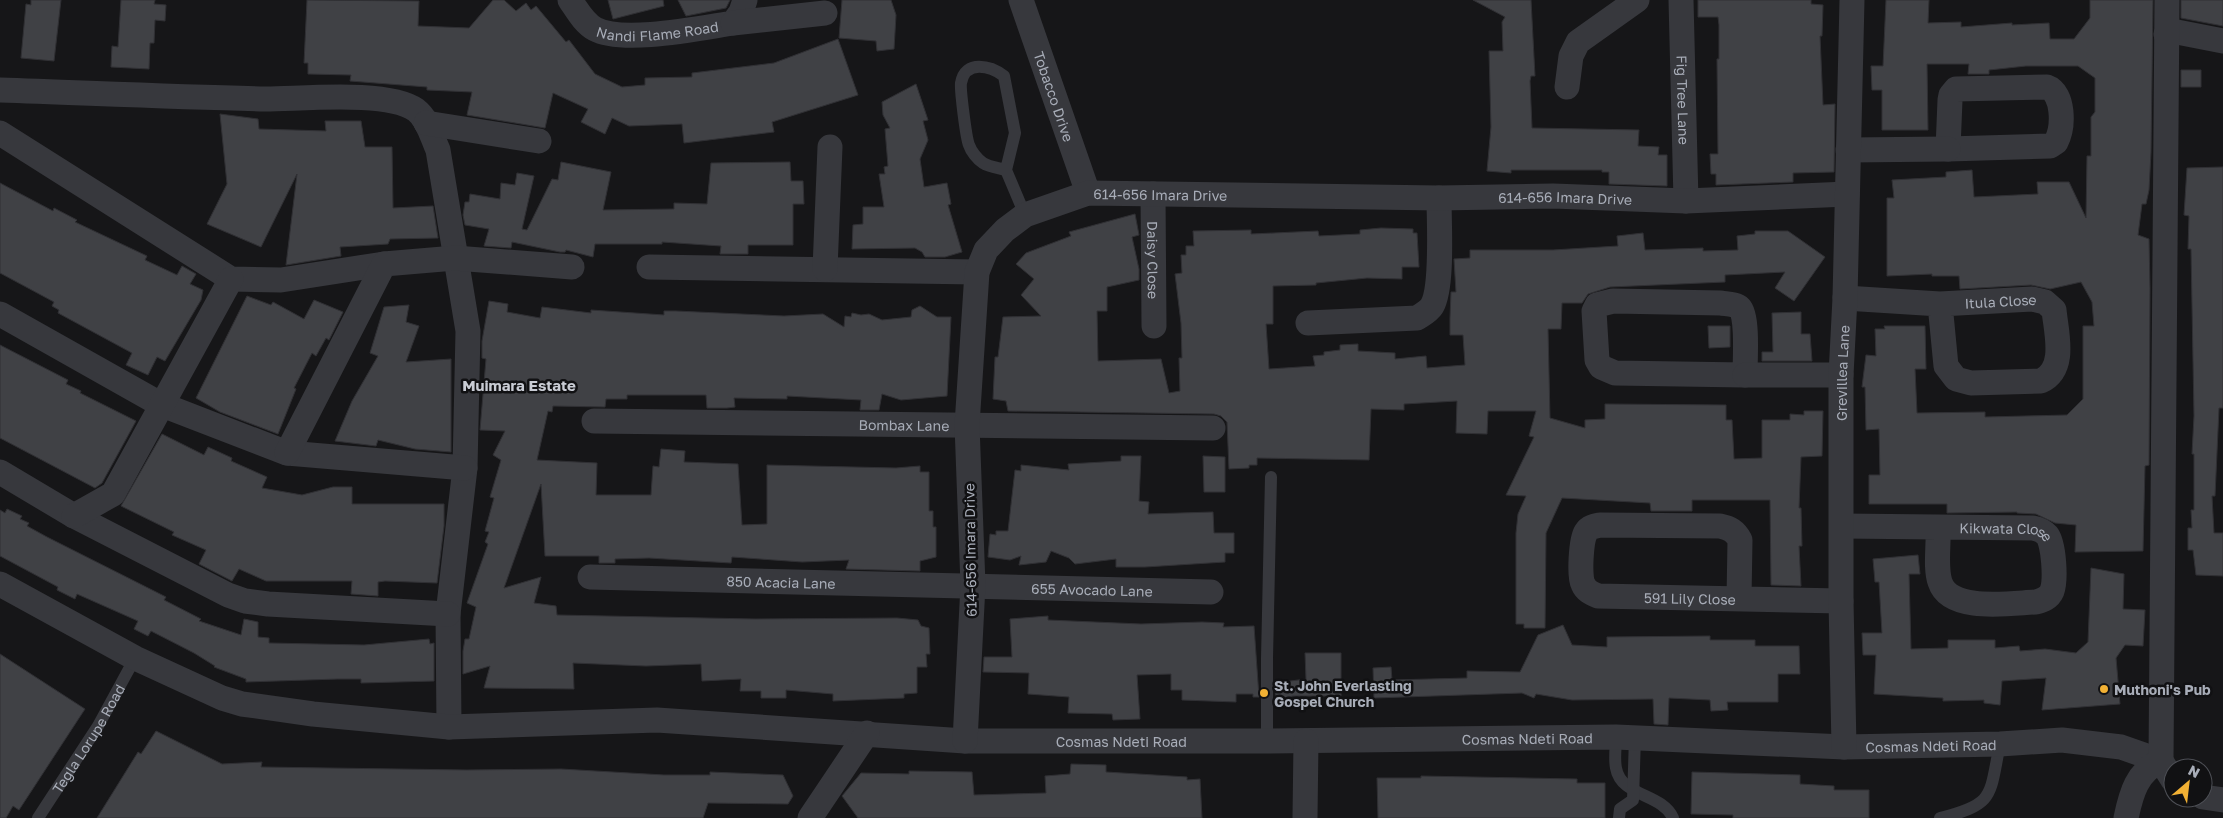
<svg xmlns="http://www.w3.org/2000/svg" width="2223" height="818" viewBox="0 0 2223 818" font-family="'Golos Text',sans-serif">
  <rect width="100%" height="100%" fill="#161618"/>
  <!-- building -->
  <path fill="#404145" stroke="#303034" d="M31,0H61L54,61L21,58L26,4L31,5Z
    M121,0H155L154,4L166,5L165,21L155,20L154,43H150L149,69L111,67L112,46L118,47Z
    M307,0L419,1L418,26L469,28L493,0H504L516,11L526,3L531,10L536,6L566,42L569,40L595,74L622,87L645,85V78L692,77V73L774,63L838,39L858,95L772,122L774,132L684,143L682,124L629,126L612,118L605,134L581,122L588,109L553,93L545,128L467,115L472,92L427,90V87L350,81L351,75L308,74V63H304Z
    M608,0H663L664,6L613,19Z
    M678,0H730L726,8L686,16Z
    M842,0H891L896,15L894,49L877,51L876,41L839,38Z
    M1473,0H1531L1535,76H1531L1530,81L1532,128L1639,130L1638,146L1659,147L1658,155H1667V186L1609,184V172H1602V170H1511V173L1487,171L1491,127L1489,51H1503L1502,22L1505,17Z
    M1698,0H1811V4L1823,5L1822,36H1820L1823,105L1835,104L1834,172L1793,173V182L1716,185V174H1711L1710,154H1718L1717,59H1719V25L1718,17H1698Z
    M1886,0H1929L1928,23L1961,22V27L2012,23V25L2049,23L2050,39H2074L2090,18V0H2153L2151,152L2149,190L2146,204H2142L2138,235L2149,239L2150,288L2149,465L2145,466L2143,551L2075,552L2076,525L2055,523L2036,514L2017,513V512L1947,513V504H1869V475H1880L1879,429L1866,430L1865,387H1862L1866,355L1876,356L1875,329H1885L1884,326H1925L1926,369H1915L1917,413L1985,412V417L2067,415L2083,399V326H2094L2092,302L2081,282L2050,289L2031,285L1960,289L1959,276H1932V274L1887,276V198H1894L1892,180L1946,177V172L1972,170L1974,197L2038,194L2037,182H2069L2086,218L2087,156H2091V117L2095,112V78L2078,66H2026L1989,70V74H1968L1969,64H1927L1928,130H1882V90H1872L1871,66H1883Z
    M2181,0H2223V26L2181,18Z
    M2181,70H2201V87H2181Z
    M916,84L928,120L923,121L928,140L920,159L924,187L947,183L951,204L948,205L962,252L945,257H925L922,252L915,248L852,249L853,225L863,224V207H884L879,174H885L884,167L888,166L885,129L890,128L883,115L882,102Z
    M220,114L258,119L259,129L326,131L325,121H361L365,147H392L393,208L433,206L438,238L390,239L388,244L340,247L341,256L286,265L297,174L261,247L207,224L227,184Z
    M561,162L611,172L603,210L674,209V203L707,204L711,163L790,162L791,181H803L804,204H793V245H748V254H720L721,246L662,242V244H595L593,257L566,250L565,252H560L512,242L511,248L484,246L489,229L465,225L463,215L465,202H469L470,194L500,199L501,183L515,185L517,173L534,176L522,229L527,230L552,179L558,180Z
    M2223,167V408H2219L2215,496H2212L2214,533H2223V576L2196,575L2193,550H2188V528H2192L2191,510H2194V454H2192L2194,416L2191,249H2188L2189,216L2184,215L2187,168Z
    M0,183L53,211L54,208L77,220L75,222L147,256L145,260L177,275L182,266L196,274L190,284L203,290L201,300L165,361L157,357L148,375L126,365L132,353L58,313L59,310L52,306L54,302L0,273Z
    M1135,214L1139,235L1132,237L1139,269V280L1107,287V311H1097L1098,361L1161,359L1169,393L1180,391L1179,358H1182L1181,323L1175,274L1182,273L1181,255H1186V246H1194L1193,231L1251,230V234L1318,231L1319,236L1360,234V230L1381,228L1413,229V233H1417L1419,267H1402V279L1367,278L1316,283V285L1273,286V324H1266L1269,369L1315,366L1313,356L1324,355V352L1340,350V345L1358,344V351L1395,353V359L1426,356L1427,368L1465,365L1463,335H1450V318L1451,292H1456L1454,259L1470,258V250H1553L1618,246L1617,236L1643,233L1645,250L1703,248V251L1738,250L1737,236L1755,234V231H1788L1825,257L1794,301L1775,288L1785,272L1725,275V282L1610,287L1588,294L1582,303H1562L1561,329H1548L1550,418L1585,428V420L1605,419V404L1726,405V420H1732L1734,459L1762,458V420H1790V414L1804,415V411H1823L1822,456L1801,457L1799,508H1801L1802,546H1799L1801,586L1771,585L1770,500H1692V511H1651L1650,503L1562,498L1546,533L1545,628H1524V624H1516V533L1518,514L1526,496L1506,495L1534,437L1529,436L1536,411H1488L1487,434L1456,433L1457,401L1404,404V410L1371,409L1369,460L1257,458V465H1249V468L1229,469L1227,422L1221,416L1214,414L1008,411L1006,401L993,399L995,357H998L1003,317L1041,316L1021,295L1034,279L1016,264L1026,253L1071,236L1069,232Z
    M247,296L271,305L273,302L304,319L314,300L343,312L329,340L326,338L316,356L312,353L294,388L296,389L278,434L220,412L196,398Z
    M489,301L508,304L507,312L540,318L542,307L591,313V310L664,315V311H676L784,316L823,314L844,327L845,316L851,317L852,313L861,315L869,314L882,320L911,317L912,310L920,306L937,317H951L947,396L901,400L882,394L879,410H860L861,400L787,396V399L734,398L735,407L727,408H707L706,395H627V399H606L605,407L553,406L552,412L548,411L537,460L597,463L596,495H651L653,466L659,467L661,449L685,451L684,462L738,464L742,525L767,524V465L896,468L920,466V472H929V511H933V527H936V557L920,561V571L846,569L849,560L802,562L732,557L731,563L649,558L615,559V563H599V556H545L541,484L504,588L541,577L534,603L556,606L557,615L754,619L897,618L918,620L921,626L929,628L930,654H926L927,667H917V693L904,694V698L833,701V694L786,690V698H761V691H740L741,679L702,681L701,664L646,666L573,663L574,689L484,688L490,666L463,674V651L465,639H469L476,607L467,603L488,544L485,542L489,532L485,531L494,498L490,497L501,460L493,455L505,431L480,430L486,359L482,358V341Z
    M409,305L406,322L419,326L406,362L451,359V452L415,449L378,440L376,446L335,441L352,401L378,356L370,353L384,307Z
    M1801,312V334H1810L1812,361H1762V352H1773L1772,313Z
    M1708,326H1730V347L1709,348Z
    M0,345L68,380L66,384L81,391L80,393L136,421L102,483L95,488L0,438Z
    M162,434L204,455L208,447L232,458L231,461L267,477L262,488L302,495L333,487H352V504H444V526L437,583L385,581L378,582V596L351,594L352,581H266L239,569L232,581L199,564L206,550L172,535L174,532L121,506Z
    M1121,456H1141L1139,501L1149,502L1148,514L1213,512L1214,533H1234V553H1225V562L1145,567H1116V559L1075,564L1069,558L1051,551L1046,562L1019,565L1021,556L1010,560L988,557L990,534L996,535V531H1008L1015,470L1021,471V465L1069,470L1068,464L1121,461Z
    M1203,456L1225,457V492H1204Z
    M7,509L22,516L20,519L29,523L27,526L47,537L166,597L164,600L201,619L199,621L241,635L244,619L258,622V637L269,638V643L364,645L429,639L430,644L434,643V681L361,683V679H338L246,682V679L214,667L215,666L194,653L151,631L148,636L134,629L138,621L77,594L75,599L57,590L58,587L0,556V510L5,513Z
    M1918,555L1920,574H1909L1911,649L1948,648V640H1995V648L2019,646L2020,651L2045,649L2076,653L2088,642L2091,568L2124,574L2123,609L2145,610L2143,646L2125,645L2116,658L2120,704L2042,710L2046,678L2002,681L2000,705L1984,703V700L1943,701V698L1874,694L1876,655H1863L1862,633H1882L1879,582H1875L1873,559Z
    M1048,616V620L1141,624L1202,622L1224,623L1223,627L1254,626L1259,697H1253V694H1236V702L1182,700V690H1171V674L1137,675L1140,719L1113,720L1112,714L1068,713L1069,697L1028,694L1029,673L983,672L984,657H1012L1010,619Z
    M1563,625L1572,645L1607,647V637L1710,636V640H1755V646H1799L1800,674H1778V702H1727L1728,710L1711,711L1710,700L1669,698L1668,725L1654,724L1653,699L1572,700L1536,694L1534,698L1522,693L1374,698L1373,668L1391,667L1392,680L1467,678V671L1520,672L1538,635Z
    M1305,653H1341V696H1293L1276,700L1275,683L1306,679Z
    M0,654L85,709L19,810L13,806L6,818H0Z
    M156,731L222,764L262,762L261,767L466,770L561,769L664,775H710V772L783,775L793,796L788,804L708,803L703,818H97L138,752L141,754Z
    M1071,764L1106,765V772L1187,777V780L1200,779L1202,818H858L842,796L861,773L909,774V771L972,772L974,795L1046,793L1045,776L1070,774Z
    M1692,772L1800,775V784L1834,786V790H1869V818H1733V815L1691,814Z
    M1421,776L1577,779V783H1605V818H1378L1377,778H1421Z"/>
  <g fill="none" stroke-linecap="round" stroke-linejoin="round">
    <!-- service -->
    <g stroke="#37383d" stroke-width="12">
      <path d="M1006,170C999,168 989,167 983,163C977,159 971,151 969,145C966,138 960,89 961,83C965,59 991,66 1004,76L1015,133L1006,170L1025,215"/>
      <path d="M1616,737C1616,746 1614,759 1616,768C1621,797 1662,793 1673,818"/>
      <path d="M1267,741V658L1271,477"/>
      <path id="s1" d="M38,818L98,726L135,658"/>
      <path d="M1619,818L1620,809L1633,800L1635,737"/>
      <path d="M1940,818C1996,804 1989,796 2000,744"/>
    </g>
    <!-- minor -->
    <g stroke="#37383d" stroke-width="25">
      <path id="s2" d="M570,0C577,10 584,23 595,29C623,44 700,28 733,23L741,12L745,0"/>
      <path id="s3" d="M1021,0L1088,193"/>
      <path id="s4" d="M1681,0L1686,201"/>
      <path d="M733,23L825,13"/>
      <path d="M2166,34L2177,32L2223,41"/>
      <path d="M1567,87L1571,56L1578,42L1637,0"/>
      <path d="M2047,87C2064,93 2064,127 2056,142L2050,146L1948,149L1950,100L1951,95L1956,89Z"/>
      <path d="M0,90C89,93 177,97 266,99C301,99 388,90 416,110C428,119 432,137 438,150L468,331L465,468L448,614L449,727"/>
      <path d="M426,123L539,141"/>
      <path d="M0,133L231,279L281,280L384,264"/>
      <path d="M1848,150L1948,149"/>
      <path id="s5" d="M1153,194L1154,326"/>
      <path d="M649,267L977,272"/>
      <path d="M825,269L830,147"/>
      <path id="s6" d="M1845,298L1940,304L2032,299L2045,302L2054,310C2056,332 2067,369 2041,381L1971,383L1956,379L1946,366L1940,304"/>
      <path d="M1613,301L1721,303C1726,304 1736,304 1740,308C1748,316 1745,362 1745,375L1615,373L1601,367L1597,360L1594,311L1597,305Z"/>
      <path d="M0,314L160,404L287,453L465,468"/>
      <path d="M1308,323L1417,318C1423,314 1428,312 1432,306C1443,287 1439,223 1439,198"/>
      <path d="M1745,375H1841"/>
      <path id="s7" d="M594,421L1213,428"/>
      <path d="M287,453L384,264L455,258L572,267"/>
      <path d="M0,472L74,516L228,595L245,601L268,604L448,614"/>
      <path d="M74,516L113,494L231,279"/>
      <path id="s8" d="M1842,526L2033,528C2038,529 2043,531 2047,535C2054,544 2056,580 2052,591C2049,598 2043,600 2036,602C2011,603 1950,613 1940,582C1935,567 1939,545 1938,528"/>
      <path id="s9" d="M590,577L1211,592"/>
      <path id="s10" d="M0,584L135,658L222,698L242,704L313,714L449,727L657,720L965,741H1267L1616,737L1844,747L2000,744L2062,740L2121,747L2161,761L2173,780"/>
      <path id="s11" d="M1739,599L1740,540C1735,531 1730,528 1720,526L1600,525C1595,526 1589,527 1586,532C1581,540 1579,576 1583,584C1586,591 1591,593 1598,596L1841,601"/>
      <path id="s12" d="M965,741L973,585L967,425L977,272L986,250L1005,230L1025,215L1088,193L1439,198L1553,196L1686,201L1847,194"/>
      <path id="s13" d="M1844,747L1841,601V375L1845,298L1852,0"/>
      <path d="M2203,797L2223,800"/>
      <path d="M810,818L867,733"/>
      <path d="M1305,818L1306,741"/>
      <path d="M2126,818C2131,794 2137,771 2161,761L2167,0"/>
    </g>
  </g>
  <!-- markers -->
  <g fill="#f2b134" stroke="#111113" stroke-width="2">
    <circle cx="2104" cy="689" r="5"/>
    <circle cx="1264" cy="693" r="5"/>
  </g>
  <g text-anchor="middle" dominant-baseline="central" stroke-width="5" stroke-linejoin="round" paint-order="stroke">
    <!-- street labels -->
    <g font-size="14" fill="#a8adb8" stroke="#111113">
      <text stroke="none"><textPath href="#s2" startOffset="102">Nandi Flame Road</textPath></text>
      <text stroke="none"><textPath href="#s3" startOffset="102">Tobacco Drive</textPath></text>
      <text stroke="none"><textPath href="#s4" startOffset="100">Fig Tree Lane</textPath></text>
      <text stroke="none"><textPath href="#s12" startOffset="685">614-656 Imara Drive</textPath></text>
      <text stroke="none"><textPath href="#s12" startOffset="1090">614-656 Imara Drive</textPath></text>
      <text stroke="none"><textPath href="#s5" startOffset="66">Daisy Close</textPath></text>
      <text stroke="none"><textPath href="#s6" startOffset="156">Itula Close</textPath></text>
      <text stroke="none"><textPath href="#s13" startOffset="374">Grevillea Lane</textPath></text>
      <text stroke="none"><textPath href="#s7" startOffset="310">Bombax Lane</textPath></text>
      <text stroke="none"><textPath href="#s8" startOffset="165">Kikwata Close</textPath></text>
      <text transform="translate(970 550) rotate(-91)">614-656 Imara Drive</text>
      <text stroke="none"><textPath href="#s9" startOffset="191">850 Acacia Lane</textPath></text>
      <text stroke="none"><textPath href="#s9" startOffset="502">655 Avocado Lane</textPath></text>
      <text stroke="none"><textPath href="#s11" startOffset="385">591 Lily Close</textPath></text>
      <text stroke="none"><textPath href="#s10" startOffset="1558">Cosmas Ndeti Road</textPath></text>
      <text stroke="none"><textPath href="#s1" startOffset="94">Tegla Lorupe Road</textPath></text>
      <text stroke="none"><textPath href="#s10" startOffset="1152">Cosmas Ndeti Road</textPath></text>
      <text stroke="none"><textPath href="#s10" startOffset="1962">Cosmas Ndeti Road</textPath></text>
    </g>
    <!-- poi labels -->
    <g font-size="14" font-weight="bold" fill="#a8adb8" stroke="#111113" text-anchor="start">
      <text x="1274" y="685">St. John Everlasting<tspan x="1274" dy="16">Gospel Church</tspan></text>
      <text x="2114" y="689">Muthoni's Pub</text>
    </g>
    <!-- neighbourhood labels -->
    <g font-size="15" font-weight="bold" fill="#c9ccd4" stroke="#111113">
      <text x="519" y="385">Muimara Estate</text>
    </g>
  </g>
  <!-- north arrow -->
  <g transform="translate(2188 783) rotate(28)"><circle r="24" fill="#111113" stroke="#4d4f55"/>
  <path d="M0-4L9 19L0 12L-9 19Z" fill="#f2b134"/>
  <text y="-8" font-size="14" font-weight="bold" text-anchor="middle" fill="#a8adb8">N</text>
  </g>
</svg>
